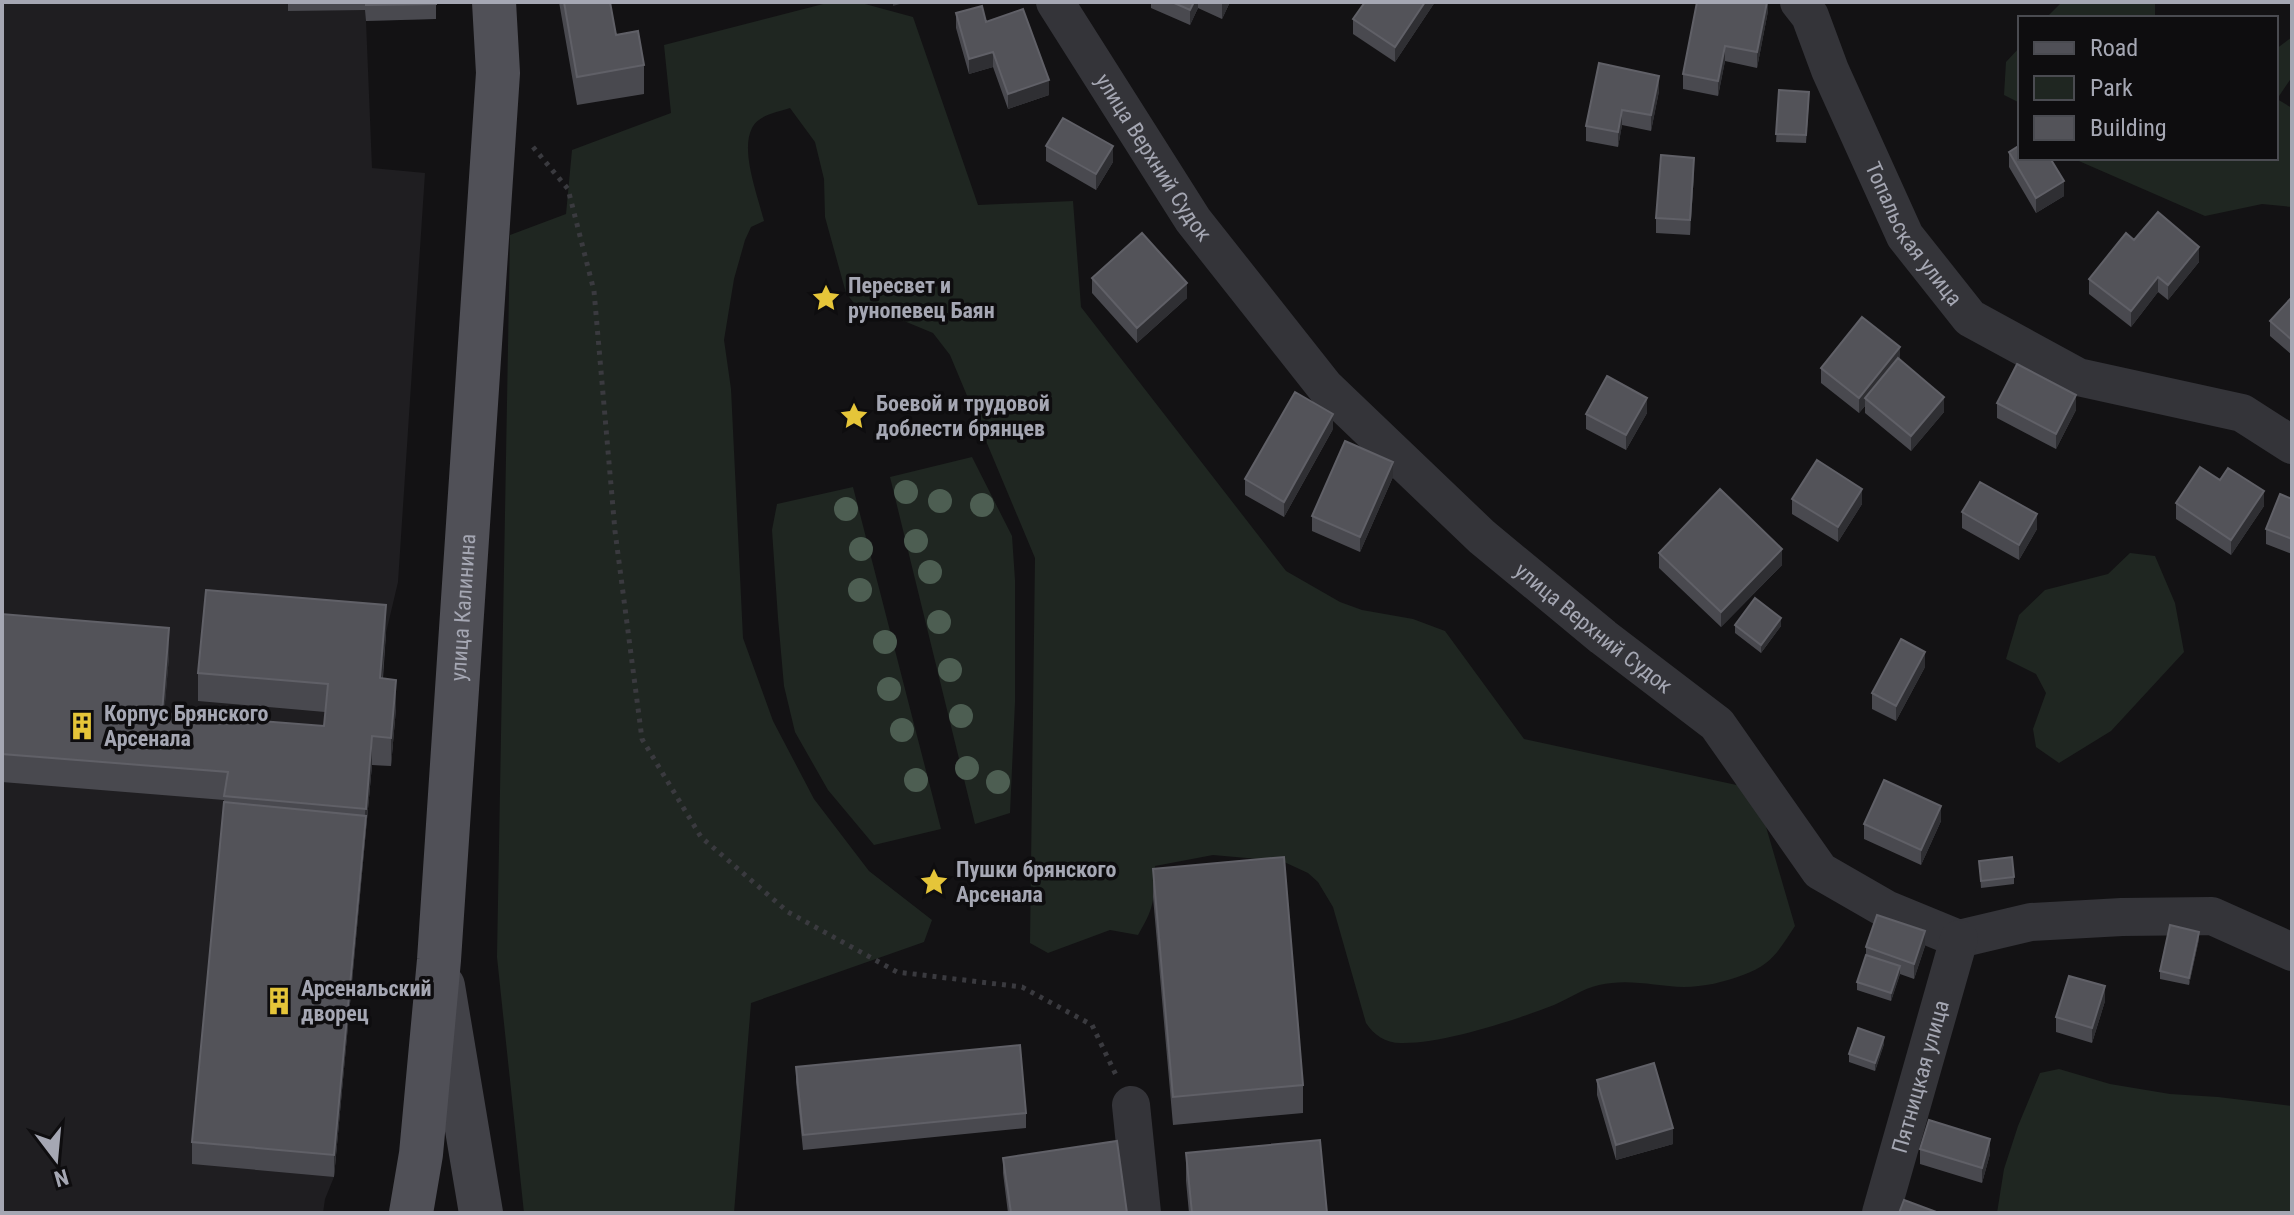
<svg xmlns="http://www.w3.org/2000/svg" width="2294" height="1215" viewBox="0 0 2294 1215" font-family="'Roboto Condensed',sans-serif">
  <rect width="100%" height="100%" fill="#131214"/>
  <!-- built -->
  <path fill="#1f1e21" d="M2,2H436V19L366,21L372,168L425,173L398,582L386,633L380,706L396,708L391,766L372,765L334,1177L325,1199L323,1213H2Z"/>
  <!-- green -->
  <path fill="#1f2621" d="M831,2H864L865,4L913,17L978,205L1073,201L1081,307L1286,571L1340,602L1362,610L1413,619L1445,631L1524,739L1755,789L1795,926C1778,951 1773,964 1743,975C1725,982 1703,987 1684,987C1655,986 1628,978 1599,985C1582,989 1570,998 1554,1005C1516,1020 1442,1044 1401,1043C1385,1043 1374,1035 1366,1023L1333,907L1318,882L1308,873L1282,861L1213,855L1155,866C1154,875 1155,883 1154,892C1153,909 1146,921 1138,935L1110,930L1048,953L1030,943L1035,558L950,355L933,333L892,316L878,320L865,317L846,293L825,217L824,179L815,142L790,108C778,112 758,115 752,128C740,151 758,196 764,221L751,227L745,240L734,279L724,340L731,389L743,638L773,721L814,799L869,871L932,920L924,942L751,1003L734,1213H524L497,957L510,235L566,214L572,150L671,113L664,45Z
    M2062,2H2155V18H2046Z
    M2292,37V77L2277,99L2292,108V207L2262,204L2205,216L2072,158H2276V49Z
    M2020,47V103L2004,95L2006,62Z
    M972,457L1012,536L1015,580V702L1010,813L975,824L890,477Z
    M853,487L941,829L874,845L828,790L795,732L784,686L778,618L772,530L777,504Z
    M2130,553L2155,556L2175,603L2184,652L2111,731L2059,763L2036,747L2033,729L2046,693L2036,674L2006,659L2019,615L2045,590L2108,574Z
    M2059,1069L2110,1084L2170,1094L2218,1097L2292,1106V1213H1997L2004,1169L2018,1126L2040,1073Z"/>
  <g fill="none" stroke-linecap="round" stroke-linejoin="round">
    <!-- path -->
    <path stroke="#3a3a3f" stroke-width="5" stroke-dasharray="4 6" stroke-linecap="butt" d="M533,147L568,189L594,291L615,531L642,739L701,837L788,912L897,972L1022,987L1092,1025L1116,1075"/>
    <!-- street -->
    <g stroke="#343439" stroke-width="38">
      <path id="s1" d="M1055,2L1193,220L1325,387L1482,537L1603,637L1717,724L1820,871L1886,909L1959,939L2031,922L2122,917L2212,916L2292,952"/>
      <path id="s2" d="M1799,2L1810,16L1830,70L1905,236L1970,318L2078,377L2242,413L2292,445"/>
      <path d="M1131,1105L1142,1213"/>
      <path id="s3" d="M1881,1213L1959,939"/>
    </g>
    <!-- secondary -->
    <path stroke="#424248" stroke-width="44" d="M443,986L481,1213"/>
    <!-- primary -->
    <path stroke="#505057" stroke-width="44" id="s4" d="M411,1213L421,1154L439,960L498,73L494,2"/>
  </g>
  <!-- trees -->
  <g fill="#4d5e52">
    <circle cx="906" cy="492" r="12"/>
    <circle cx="940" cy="501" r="12"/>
    <circle cx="982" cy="505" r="12"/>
    <circle cx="846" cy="509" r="12"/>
    <circle cx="916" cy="541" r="12"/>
    <circle cx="861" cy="549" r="12"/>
    <circle cx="930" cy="572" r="12"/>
    <circle cx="860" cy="590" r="12"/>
    <circle cx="939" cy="622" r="12"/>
    <circle cx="885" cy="642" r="12"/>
    <circle cx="950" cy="670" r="12"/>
    <circle cx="889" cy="689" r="12"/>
    <circle cx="961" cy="716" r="12"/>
    <circle cx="902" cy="730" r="12"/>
    <circle cx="967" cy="768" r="12"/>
    <circle cx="916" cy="780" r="12"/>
    <circle cx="998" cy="782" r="12"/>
  </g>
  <!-- wall -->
  <path fill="#49494f" d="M288,2H436V19L366,21L365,10L288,11Z
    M559,2H610L616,35L644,65V94L577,105Z
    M1151,2H1230L1222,19L1198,8L1190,25L1151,8Z
    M1435,2L1395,62L1353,34V19Z
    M1768,2V11L1757,68L1725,61L1718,96L1683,89V74Z
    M956,13L986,22L1049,95L1008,109L993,67L969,74L956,28Z
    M1779,90L1809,100L1806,143L1776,142Z
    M1659,91L1651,131L1622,125L1618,147L1586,141V126Z
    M1046,146L1113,162L1096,190L1046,161Z
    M2009,152L2064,196L2036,213L2009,167Z
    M1694,173L1690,235L1656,233V218Z
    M2134,240L2199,262L2168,300L2158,292L2131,327L2089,294V279Z
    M1092,278L1187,298L1137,343L1092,293Z
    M2292,297V355L2270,336V321Z
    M1900,359L1944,412L1911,451L1865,413V406L1859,413L1821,383V368Z
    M1997,403L2076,410L2056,449L1997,418Z
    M1647,413L1626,450L1586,429V414Z
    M1333,429L1284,517L1245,495V479Z
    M1393,477L1360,552L1312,531V516Z
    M2220,480L2264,506L2231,555L2176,519V503Z
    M1792,499L1862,504L1838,542L1792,514Z
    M2292,499V554L2266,544V529Z
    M1962,512L2037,529L2019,560L1962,528Z
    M1659,553L1782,565L1721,627L1659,568Z
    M2,614L169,656L164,713L324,726L325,712L198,701V673L386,633L383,678L396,708L391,766L372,765L334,1177L192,1164V1142L224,800L2,782Z
    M1735,625L1781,626L1761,653L1735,633Z
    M1925,667L1896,721L1872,709V693Z
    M1941,821L1921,865L1864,839V824Z
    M1979,861L2014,877V884L1981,888Z
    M1153,869L1303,1085V1113L1173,1125L1153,897Z
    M2199,939L2189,985L2160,979V971Z
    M1925,946L1914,979L1900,974L1891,1001L1857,990V982L1866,955V947Z
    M2105,1001L2092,1043L2056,1032V1017Z
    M1884,1044L1875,1071L1849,1062V1054Z
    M796,1067L1026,1113V1128L803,1150L796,1082Z
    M1597,1080L1673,1144L1616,1160L1597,1095Z
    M1920,1149L1990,1154L1982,1183L1920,1164Z
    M1186,1153L1327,1213H1189L1186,1181Z
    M1003,1158L1127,1213H1008L1003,1173Z"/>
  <!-- shaded-wall -->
  <path fill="#2f2f33" d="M893,2H907L893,6Z
    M1194,2H1198V8L1190,25V10Z
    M1222,2H1230L1222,19Z
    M1425,2H1435L1395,62V47Z
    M1767,2H1768V11L1757,68V52Z
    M1725,46V61L1718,96V81Z
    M993,52V67L969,74V59Z
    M1659,76V91L1651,131V115Z
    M1049,80V95L1008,109V94Z
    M1622,110V125L1618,147V132Z
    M1113,146V162L1096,190V174Z
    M1694,158V173L1690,235V220Z
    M2064,181V196L2036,213V198Z
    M2199,247V262L2168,300V285Z
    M2158,277V292L2131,327V311Z
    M1187,283V298L1137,343V328Z
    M1900,347V362L1865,398V406L1859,413V398Z
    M2076,395V410L2056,449V434Z
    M1944,397V412L1911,451V436Z
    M1647,398V413L1626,450V435Z
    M1333,414V429L1284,517V502Z
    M1393,462V477L1360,552V537Z
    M1862,489V504L1838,542V527Z
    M2264,491V506L2231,555V540Z
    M2037,514V529L2019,560V545Z
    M1782,549V565L1721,627V612Z
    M386,605V633L380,706V678Z
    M1781,618V626L1761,653V645Z
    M169,628V656L162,741V713Z
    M1925,652V667L1896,721V706Z
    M396,680V708L391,766V738Z
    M372,736V765L334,1177V1155Z
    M1941,806V821L1921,865V850Z
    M1925,931V946L1914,979V964Z
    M2199,932V939L2189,985V978Z
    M1900,966V974L1891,1001V993Z
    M2105,986V1001L2092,1043V1028Z
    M1884,1037V1044L1875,1071V1063Z
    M1673,1128V1144L1616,1160V1145Z
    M1990,1139V1154L1982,1183V1168Z"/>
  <!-- building -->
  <path fill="#535359" stroke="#606067" stroke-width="2" d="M366,2H436V4L366,5Z
    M564,2H610L616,35L638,31L644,65L577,77Z
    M1172,2H1194L1190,10Z
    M1365,2H1425L1395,47L1353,19Z
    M1697,2H1767L1757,52L1725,46L1718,81L1683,74Z
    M982,6L986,22L1023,9L1049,80L1008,94L993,52L969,59L956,13Z
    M1599,63L1659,76L1651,115L1622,110L1618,132L1586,126Z
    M1779,90L1809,92L1806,135L1776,134Z
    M1063,118L1113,146L1096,174L1046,146Z
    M2020,145V158H2050L2064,181L2036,198L2009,152Z
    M1661,155L1694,158L1690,220L1656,218Z
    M2158,212L2199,247L2168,285L2158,277L2131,311L2089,279L2126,233L2134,240Z
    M1142,233L1187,283L1137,328L1092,278Z
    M2292,297V340L2270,321Z
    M1862,317L1900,347L1859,398L1821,368Z
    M1898,358L1944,397L1911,436L1865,398Z
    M2017,364L2076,395L2056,434L1997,403Z
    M1607,376L1647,398L1626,435L1586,414Z
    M1295,392L1333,414L1284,502L1245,479Z
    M1345,441L1393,462L1360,537L1312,516Z
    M1817,460L1862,489L1838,527L1792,499Z
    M2200,467L2220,480L2228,468L2264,491L2231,540L2176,503Z
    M1980,482L2037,514L2019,545L1962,512Z
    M1720,489L1782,549L1721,612L1659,553Z
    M2280,494L2292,499V539L2266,529Z
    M206,590L386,605L380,678L396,680L391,738L372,736L366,809L224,796L228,772L2,754V614L169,628L162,713L324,726L328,684L198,673Z
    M1755,598L1781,618L1761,645L1735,625Z
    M1901,639L1925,652L1896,706L1872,693Z
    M1884,780L1941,806L1921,850L1864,824Z
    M224,802L366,816L334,1155L192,1142Z
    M1284,857L1303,1085L1173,1097L1153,869Z
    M2012,857L2014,877L1981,881L1979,861Z
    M1877,915L1925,931L1914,964L1866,947Z
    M2170,925L2199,932L2189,978L2160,971Z
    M1866,955L1900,966L1891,993L1857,982Z
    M2069,976L2105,986L2092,1028L2056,1017Z
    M1858,1028L1884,1037L1875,1063L1849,1054Z
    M1020,1045L1026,1113L803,1135L796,1067Z
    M1654,1063L1673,1128L1616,1145L1597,1080Z
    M1929,1120L1990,1139L1982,1168L1920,1149Z
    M1320,1140L1327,1213H1192L1186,1153Z
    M1117,1141L1127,1213H1011L1003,1158Z
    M1904,1200L1939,1213H1899Z"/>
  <!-- icons -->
  <defs>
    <symbol id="sight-bare" viewBox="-9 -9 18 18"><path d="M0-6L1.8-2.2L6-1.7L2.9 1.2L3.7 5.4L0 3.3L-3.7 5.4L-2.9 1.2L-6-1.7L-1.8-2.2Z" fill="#e5c539" stroke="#0e0d0f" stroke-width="2.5" paint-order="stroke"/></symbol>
    <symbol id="building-bare" viewBox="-9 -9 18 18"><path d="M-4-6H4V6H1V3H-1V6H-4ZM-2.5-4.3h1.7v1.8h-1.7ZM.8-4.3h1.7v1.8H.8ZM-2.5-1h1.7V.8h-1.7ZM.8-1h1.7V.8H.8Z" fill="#e5c539" stroke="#0e0d0f" stroke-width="2.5" paint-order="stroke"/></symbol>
  </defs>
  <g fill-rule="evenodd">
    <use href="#sight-bare" x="806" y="278" width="40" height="40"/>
    <use href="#sight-bare" x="834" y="396" width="40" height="40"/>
    <use href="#building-bare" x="62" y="706" width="40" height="40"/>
    <use href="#sight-bare" x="914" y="862" width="40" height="40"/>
    <use href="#building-bare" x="259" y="981" width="40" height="40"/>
  </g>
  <g text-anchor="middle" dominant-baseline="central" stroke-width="7" stroke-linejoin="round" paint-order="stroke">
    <!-- street labels -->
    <g font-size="22" fill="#a5a7b3" stroke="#0e0d0f">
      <text stroke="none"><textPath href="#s1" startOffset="184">улица Верхний Судок</textPath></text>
      <text stroke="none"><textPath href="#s2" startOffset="260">Топальская улица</textPath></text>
      <text stroke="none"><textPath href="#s4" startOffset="608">улица Калинина</textPath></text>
      <text stroke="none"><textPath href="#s1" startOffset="832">улица Верхний Судок</textPath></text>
      <text stroke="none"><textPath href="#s3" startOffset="142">Пятницкая улица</textPath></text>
    </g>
    <!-- poi labels -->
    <g font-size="22" font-weight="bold" fill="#a5a7b3" stroke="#0e0d0f" text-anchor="start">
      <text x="848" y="285">Пересвет и<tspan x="848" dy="25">рунопевец Баян</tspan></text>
      <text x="876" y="403">Боевой и трудовой<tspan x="876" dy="25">доблести брянцев</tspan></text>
      <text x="104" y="713">Корпус Брянского<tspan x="104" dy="25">Арсенала</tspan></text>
      <text x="956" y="869">Пушки брянского<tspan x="956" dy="25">Арсенала</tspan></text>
      <text x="301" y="988">Арсенальский<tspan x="301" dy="25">дворец</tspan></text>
    </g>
  </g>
  <!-- border -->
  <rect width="2294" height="1215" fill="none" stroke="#a5a7b3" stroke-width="8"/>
  <!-- legend -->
  <rect x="2018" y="16" width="260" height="144" fill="#0e0d0f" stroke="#4a4b51" stroke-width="2"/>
  <rect x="2034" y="42" width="40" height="12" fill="#505057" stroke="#4a4b51" stroke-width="2"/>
  <text x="2090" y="56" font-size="24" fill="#a5a7b3">Road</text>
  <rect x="2034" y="76" width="40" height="24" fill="#1f2621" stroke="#4a4b51" stroke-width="2"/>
  <text x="2090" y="96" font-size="24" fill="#a5a7b3">Park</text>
  <rect x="2034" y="116" width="40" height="24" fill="#535359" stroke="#4a4b51" stroke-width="2"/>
  <text x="2090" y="136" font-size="24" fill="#a5a7b3">Building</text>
  <!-- north arrow -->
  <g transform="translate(56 1159) rotate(164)" stroke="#0e0d0f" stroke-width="6" paint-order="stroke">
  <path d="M0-6L14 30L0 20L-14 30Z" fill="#a5a7b3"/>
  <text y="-12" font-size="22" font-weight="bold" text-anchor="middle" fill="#a5a7b3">N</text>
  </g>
</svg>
